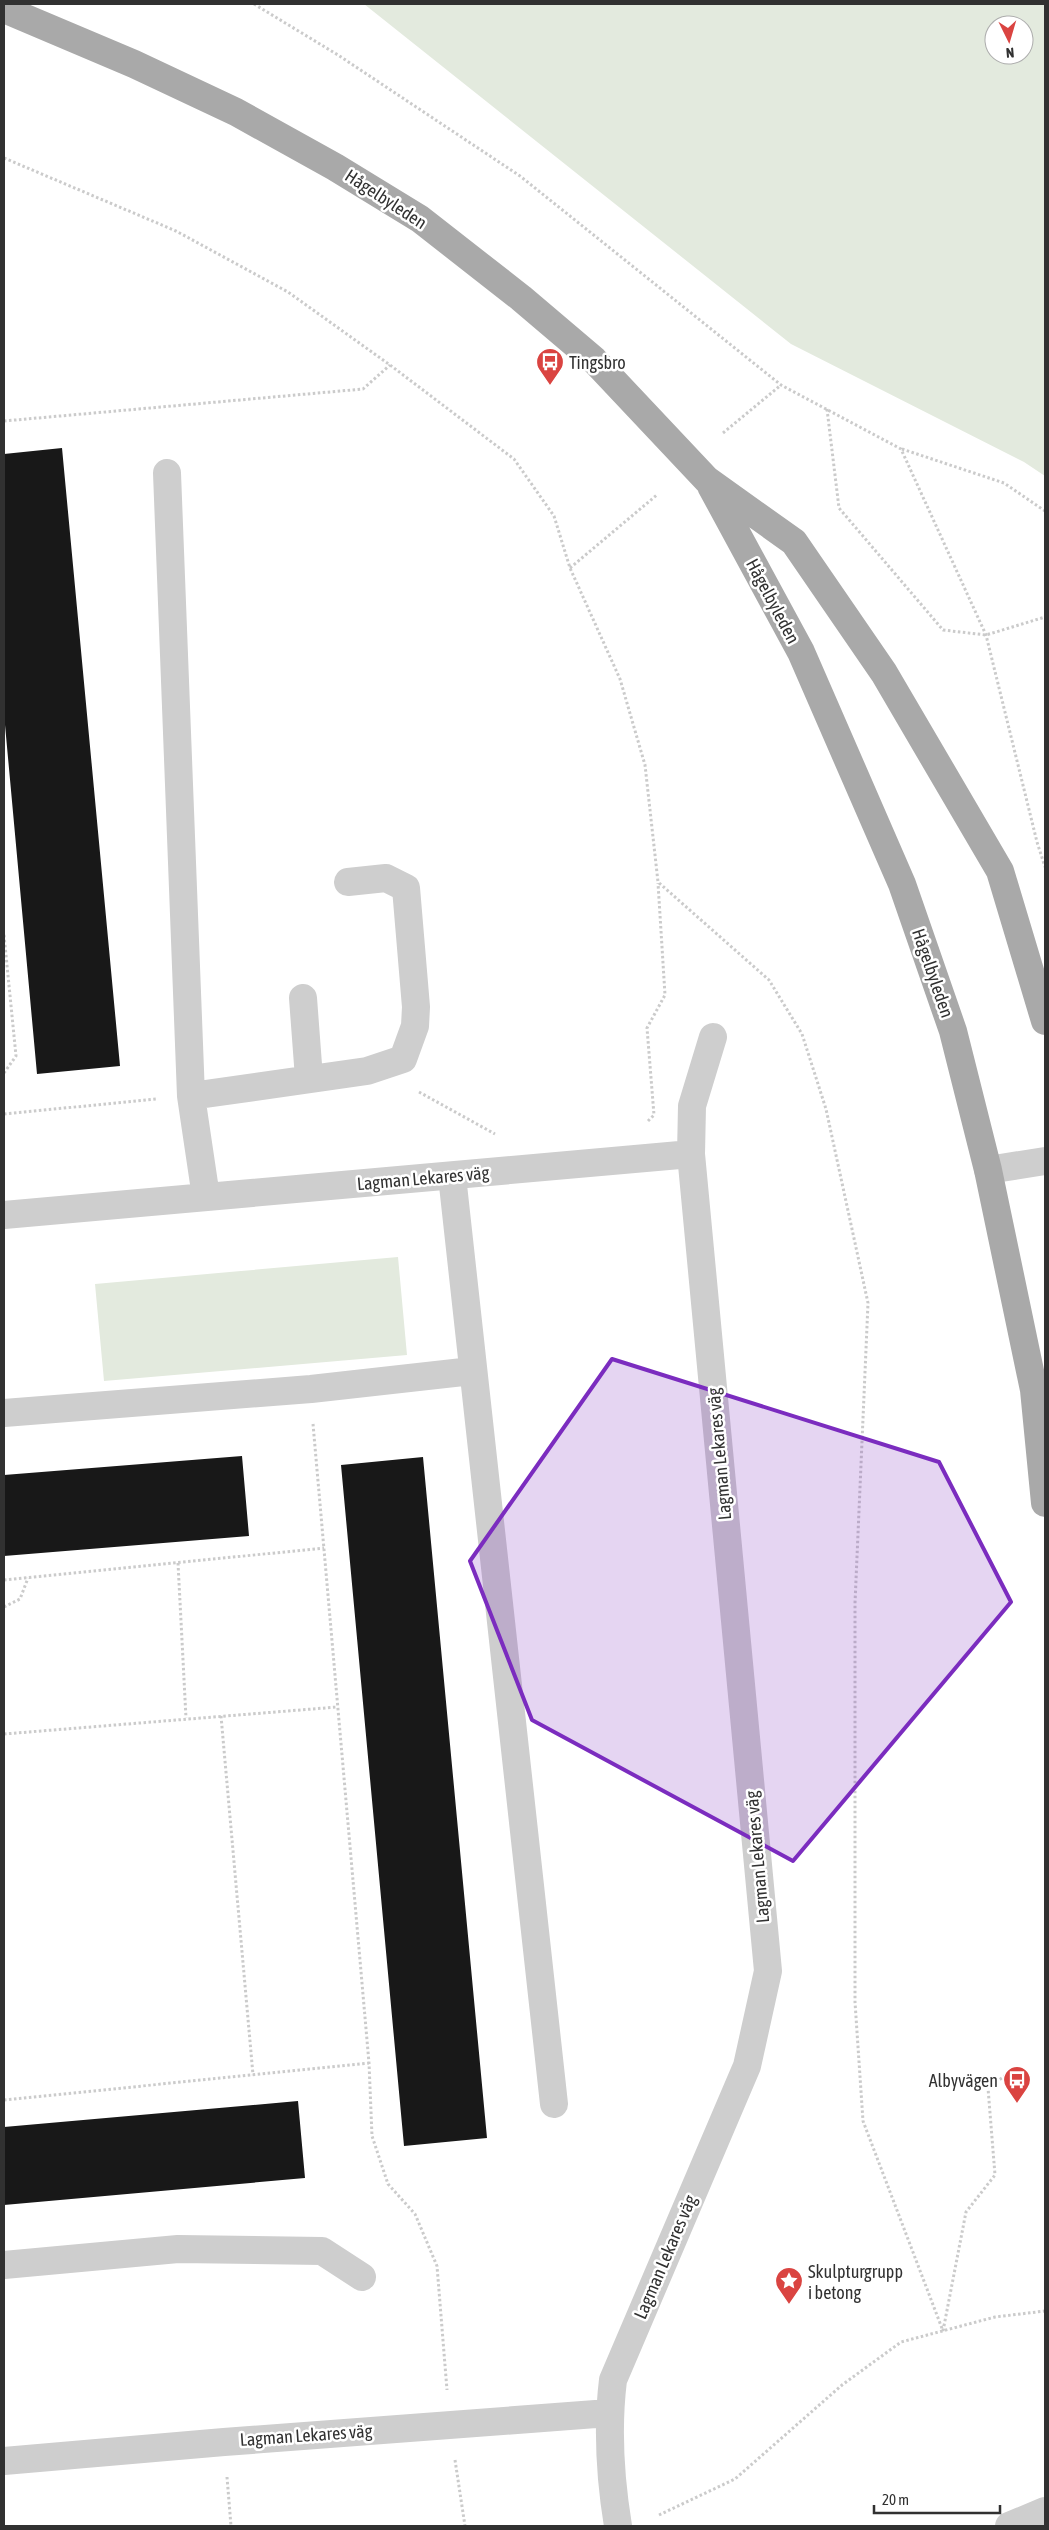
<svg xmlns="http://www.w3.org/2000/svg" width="1049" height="2530" viewBox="0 0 1049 2530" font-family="'Asap Condensed',sans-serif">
  <rect width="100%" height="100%" fill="#fff"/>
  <!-- green -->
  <path fill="#e3eade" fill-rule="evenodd" d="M364,4H1045V476L1024,462L791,344ZM994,25H1024V55H994Z
    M398,1257L407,1355L104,1381L95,1284Z"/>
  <!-- building -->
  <path fill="#181818" d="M62,448L120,1066L37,1074L4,714V454Z
    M242,1456L249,1536L4,1556V1475Z
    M423,1457L487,2138L404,2146L341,1465Z
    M298,2101L305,2178L4,2205V2127Z"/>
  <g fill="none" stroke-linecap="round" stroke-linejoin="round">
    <!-- path -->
    <path stroke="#cbcbcb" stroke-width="3" stroke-dasharray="2.5 2.5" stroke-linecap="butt" d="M254,4L338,55L520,176L781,385L901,449L986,635L1037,842L1045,867
      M4,158L176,231L288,292L390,365L514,459L554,516L570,568L620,679L645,765L658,882L769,980L802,1034L826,1109L868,1303L855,1603V2002L863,2121L943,2331
      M827,409L839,508L943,630L986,635L1045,617
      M4,421L363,389L390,365
      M723,433L781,385
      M902,449L1004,483L1045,511
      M570,568L658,494
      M4,935L16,1056L4,1073
      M419,1092L495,1134
      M4,1114L156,1099
      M648,1121L654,1115L647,1028L665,995L658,883
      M313,1424L369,2063L372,2136L388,2184L415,2214L437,2266L447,2390
      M178,1563L186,1718
      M4,1580L324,1548
      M4,1607L20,1599L28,1578
      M221,1716L253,2075
      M4,1734L337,1707
      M4,2100L369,2063
      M943,2331L966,2212L995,2175L988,2088L1006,2075L1024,2074
      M455,2460L465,2526
      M227,2477L231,2526
      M659,2515L735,2479L842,2385L901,2342L995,2317L1045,2311"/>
    <!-- minor -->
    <path stroke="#cecece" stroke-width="28" d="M167,473L191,1096L206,1197
      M303,998L309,1078
      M191,1096L367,1071L403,1059L415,1026L416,1007L406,888L386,878L348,882
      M691,1154L692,1106L713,1037
      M988,1170L1045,1161
      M452,1176L554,2104
      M4,1215L691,1154L768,1971L747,2066L613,2380C607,2429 610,2477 618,2526
      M4,1413L311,1389L472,1371
      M4,2265L178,2249L322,2251L362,2277
      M4,2461L224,2442L609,2413
      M1009,2526L1045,2511"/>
    <!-- major -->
    <path stroke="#a9a9a9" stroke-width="28" d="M4,9L134,64L236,112L335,167L420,219L521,298L594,360L707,480L794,542L884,673L1000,871L1045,1021
      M711,486L801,652L902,884L953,1031L988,1170L1034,1390L1045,1503"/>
  </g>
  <!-- marked area -->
  <path fill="#7b2cbf" fill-opacity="0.2" stroke="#7b2cbf" stroke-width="4" stroke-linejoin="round" d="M612,1359L939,1462L1011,1602L793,1861L532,1720L470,1561Z"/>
  <!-- icons -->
  <defs>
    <symbol id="bus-pin" viewBox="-11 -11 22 30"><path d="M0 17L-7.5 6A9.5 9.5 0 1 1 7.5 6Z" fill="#da4441" stroke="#fff"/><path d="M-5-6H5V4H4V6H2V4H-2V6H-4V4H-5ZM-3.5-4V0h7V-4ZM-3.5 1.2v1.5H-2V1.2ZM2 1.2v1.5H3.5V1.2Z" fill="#fff"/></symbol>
    <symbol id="sight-pin" viewBox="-11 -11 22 30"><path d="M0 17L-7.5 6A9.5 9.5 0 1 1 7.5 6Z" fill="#da4441" stroke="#fff"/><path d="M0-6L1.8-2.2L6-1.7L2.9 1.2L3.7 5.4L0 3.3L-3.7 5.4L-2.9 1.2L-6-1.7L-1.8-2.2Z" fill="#fff"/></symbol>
  </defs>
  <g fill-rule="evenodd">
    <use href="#bus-pin" x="534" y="346" width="32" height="43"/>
    <use href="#bus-pin" x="1001" y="2064" width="32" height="43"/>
    <use href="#sight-pin" x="773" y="2265" width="32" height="43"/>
  </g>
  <g text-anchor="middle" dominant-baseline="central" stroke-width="5" stroke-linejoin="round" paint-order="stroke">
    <!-- street labels -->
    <g font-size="18" fill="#313131" stroke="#fff">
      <text transform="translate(386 199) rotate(33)">Hågelbyleden</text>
      <text transform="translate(773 601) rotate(62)">Hågelbyleden</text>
      <text transform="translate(933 973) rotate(71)">Hågelbyleden</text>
      <text transform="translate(423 1178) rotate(-5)">Lagman Lekares väg</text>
      <text transform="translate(719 1454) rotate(-95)">Lagman Lekares väg</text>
      <text transform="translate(757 1857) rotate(-95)">Lagman Lekares väg</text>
      <text transform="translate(665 2257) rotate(-67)">Lagman Lekares väg</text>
      <text transform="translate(306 2435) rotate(-4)">Lagman Lekares väg</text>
    </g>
    <!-- poi labels -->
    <g font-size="18" fill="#313131" stroke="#fff" text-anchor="start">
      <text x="569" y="362">Tingsbro</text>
      <text x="998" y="2080" text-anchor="end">Albyvägen</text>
      <text x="808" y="2271">Skulpturgrupp<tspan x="808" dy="21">i betong</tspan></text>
    </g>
  </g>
  <!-- border -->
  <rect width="1049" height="2530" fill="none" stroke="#313131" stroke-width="10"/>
  <!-- north arrow -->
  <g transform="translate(1009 40) rotate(175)"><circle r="24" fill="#ffffff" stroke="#adadad"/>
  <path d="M0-4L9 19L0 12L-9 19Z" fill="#da4441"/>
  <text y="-8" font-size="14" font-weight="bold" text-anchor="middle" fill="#313131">N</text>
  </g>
  <!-- scale -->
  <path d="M874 2505v8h126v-8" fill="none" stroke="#313131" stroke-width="2.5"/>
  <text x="882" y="2505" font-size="15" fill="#313131" stroke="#ffffff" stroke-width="4" paint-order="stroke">20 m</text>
</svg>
